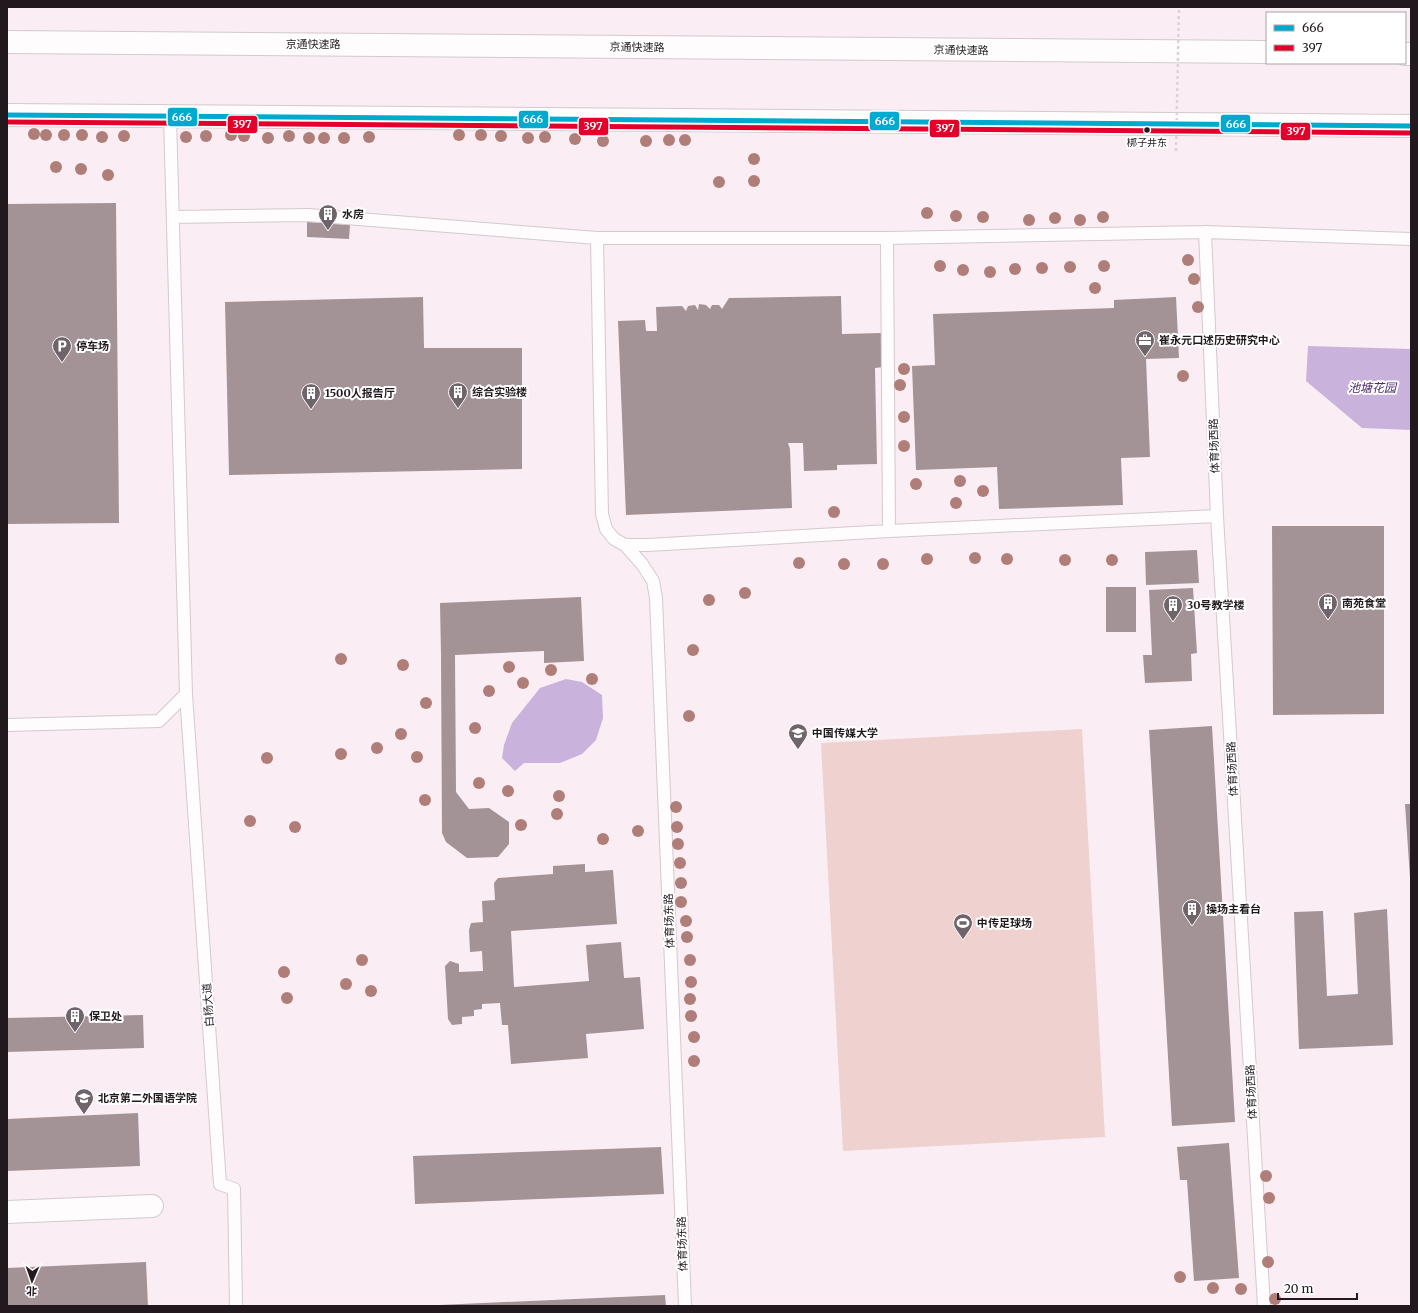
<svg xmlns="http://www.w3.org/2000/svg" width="1418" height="1313" viewBox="0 0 1418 1313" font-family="Merriweather,'Noto Sans SC',serif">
  <rect width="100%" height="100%" fill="#faeef4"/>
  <!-- green -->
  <path fill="#efd1cf" d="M1082,729L1105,1137L843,1151L821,743Z"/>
  <!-- water -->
  <path fill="#c9b2dc" d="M1308,346L1411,349V430L1362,428L1306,381Z
    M566,679L582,682L602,695L603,718L596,740L582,754L560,763H524L515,771L502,758L504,745L512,723L540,688Z"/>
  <!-- building -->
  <path fill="#a39296" d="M116,203L119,523L7,524V204Z
    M307,222L350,225L349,239L307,237Z
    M841,296L842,334L882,333L883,367L875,368L877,464L837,465V470L804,471L803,443H788L790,449L792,508L626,515L618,321L645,320L646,331H657L656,307L682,306L686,311L688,306L695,305L698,310L699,304L706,305L710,309L712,305H719L722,309L729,298Z
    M423,297L424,348H522V469L229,475L225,302Z
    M1176,297L1179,358L1146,359L1150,457L1121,458L1123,505L999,509L997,467L916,470L912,366L935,365L933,314L1114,308V300Z
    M1272,526H1384V714L1273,715Z
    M1197,550L1199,583L1146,585L1145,552Z
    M1106,587H1136V632H1106Z
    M1193,588L1197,653L1191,654L1192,681L1145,683L1143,655H1152L1149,590Z
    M581,597L584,661L544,663V651L455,655L456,792L469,809L489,808L509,822V844L498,857L467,858L446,842L442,833L441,655L440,603Z
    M1212,726L1235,1122L1172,1126L1149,730Z
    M1405,804H1411V878H1410Z
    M585,864V872L613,870L617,924L511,931L514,987L589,981L586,945L621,942L624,978L640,977L644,1029L586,1034L588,1058L511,1064L508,1025H502L500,1003L482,1004V1009L474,1010V1016L462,1017V1024L452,1025L448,1019L445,966L450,961L459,964V972L483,971L482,951L470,952L469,930L471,923L483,922L482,901L495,900L494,883L498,878L553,874V866Z
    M1387,909L1393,1045L1299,1049L1294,912L1323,911L1327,996L1358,994L1354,913Z
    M143,1015L144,1048L7,1052V1018Z
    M138,1113L140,1166L7,1171V1119Z
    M1229,1143L1239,1278L1194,1281L1187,1180H1180L1177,1147Z
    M661,1147L664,1194L415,1204L413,1156Z
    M146,1262L148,1306H7V1268Z
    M665,1295L666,1306H439V1305Z"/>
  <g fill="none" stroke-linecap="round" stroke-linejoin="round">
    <defs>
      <path id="service" d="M173,217L308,215L597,238H887L1205,232L1411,239
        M1205,232L1217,516L1264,1306
        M597,238L602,514L606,529L614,539L625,545H648L889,531L1217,516
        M887,238L889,531
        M625,545L642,564L653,581L656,598L685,1306
        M186,694L220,1184L234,1189L236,1306
        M7,725L159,721L186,694L170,117"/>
      <path id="minor" d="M7,1212L152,1206"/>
      <path id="secondary" d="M7,115C475,122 943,118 1411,126"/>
      <path id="motorway" d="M7,42L1267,52
        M1405,54H1411"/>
    </defs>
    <!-- service casing -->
    <use href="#service" stroke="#d3c9ce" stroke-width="14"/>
    <!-- minor casing -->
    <use href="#minor" stroke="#d3c9ce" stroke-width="24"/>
    <!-- secondary casing -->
    <use href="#secondary" stroke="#d3c9ce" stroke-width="24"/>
    <!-- motorway casing -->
    <use href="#motorway" stroke="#d3c9ce" stroke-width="24"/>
    <!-- service -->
    <use href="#service" stroke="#fefcfd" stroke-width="12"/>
    <!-- minor -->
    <use href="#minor" stroke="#fefcfd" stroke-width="22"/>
    <!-- secondary -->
    <use href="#secondary" stroke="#fefcfd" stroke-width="22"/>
    <!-- motorway -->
    <use href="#motorway" stroke="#fefcfd" stroke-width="22"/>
    <!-- path-bridge -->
    <path stroke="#d9d5d7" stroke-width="2.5" stroke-dasharray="3 3" stroke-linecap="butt" d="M1176,151L1179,7"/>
    <defs>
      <path id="bus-1" d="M7,115C475,121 943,119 1411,126"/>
      <path id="bus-2" d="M7,122C475,128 943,126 1411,133"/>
    </defs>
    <!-- bus-1 casing -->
    <use href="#bus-1" stroke="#fff" stroke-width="8"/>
    <!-- bus-2 casing -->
    <use href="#bus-2" stroke="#fff" stroke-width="8"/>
    <!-- bus-1 -->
    <use href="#bus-1" stroke="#00a9ce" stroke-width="5"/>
    <!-- bus-2 -->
    <use href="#bus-2" stroke="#e4002b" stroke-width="5"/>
  </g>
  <!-- trees -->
  <g fill="#b07e78">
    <circle cx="34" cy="134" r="6"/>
    <circle cx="46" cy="135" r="6"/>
    <circle cx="64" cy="135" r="6"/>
    <circle cx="82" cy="135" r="6"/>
    <circle cx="231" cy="135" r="6"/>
    <circle cx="459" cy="135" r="6"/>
    <circle cx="481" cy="135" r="6"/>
    <circle cx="124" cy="136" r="6"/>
    <circle cx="206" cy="136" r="6"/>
    <circle cx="244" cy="136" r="6"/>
    <circle cx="289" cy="136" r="6"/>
    <circle cx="501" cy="136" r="6"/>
    <circle cx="102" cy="137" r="6"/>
    <circle cx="186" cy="137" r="6"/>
    <circle cx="369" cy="137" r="6"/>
    <circle cx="545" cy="137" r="6"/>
    <circle cx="268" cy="138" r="6"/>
    <circle cx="309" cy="138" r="6"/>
    <circle cx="324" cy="138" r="6"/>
    <circle cx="344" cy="138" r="6"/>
    <circle cx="528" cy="138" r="6"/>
    <circle cx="575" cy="139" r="6"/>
    <circle cx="669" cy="140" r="6"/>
    <circle cx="685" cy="140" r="6"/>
    <circle cx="603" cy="141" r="6"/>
    <circle cx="646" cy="141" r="6"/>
    <circle cx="754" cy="159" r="6"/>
    <circle cx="56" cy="167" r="6"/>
    <circle cx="81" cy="169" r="6"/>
    <circle cx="108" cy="175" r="6"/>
    <circle cx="754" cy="181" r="6"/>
    <circle cx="719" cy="182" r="6"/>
    <circle cx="927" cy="213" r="6"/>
    <circle cx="956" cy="216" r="6"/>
    <circle cx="983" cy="217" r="6"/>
    <circle cx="1103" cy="217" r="6"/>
    <circle cx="1055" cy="218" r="6"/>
    <circle cx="1029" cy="220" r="6"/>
    <circle cx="1080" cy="220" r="6"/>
    <circle cx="1188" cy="260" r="6"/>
    <circle cx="940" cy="266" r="6"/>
    <circle cx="1104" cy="266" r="6"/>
    <circle cx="1070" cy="267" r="6"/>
    <circle cx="1042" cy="268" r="6"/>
    <circle cx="1015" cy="269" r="6"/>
    <circle cx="963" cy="270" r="6"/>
    <circle cx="990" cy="272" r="6"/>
    <circle cx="1194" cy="279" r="6"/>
    <circle cx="1095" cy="288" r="6"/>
    <circle cx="1198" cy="307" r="6"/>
    <circle cx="904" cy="369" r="6"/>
    <circle cx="1183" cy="376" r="6"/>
    <circle cx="900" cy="385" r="6"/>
    <circle cx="904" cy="417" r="6"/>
    <circle cx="904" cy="446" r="6"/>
    <circle cx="960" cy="481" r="6"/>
    <circle cx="916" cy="484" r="6"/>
    <circle cx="983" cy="491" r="6"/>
    <circle cx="956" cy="503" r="6"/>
    <circle cx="834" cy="512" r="6"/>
    <circle cx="975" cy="558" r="6"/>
    <circle cx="927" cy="559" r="6"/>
    <circle cx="1007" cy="559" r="6"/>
    <circle cx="1065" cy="560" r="6"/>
    <circle cx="1112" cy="560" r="6"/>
    <circle cx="799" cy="563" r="6"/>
    <circle cx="844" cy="564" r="6"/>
    <circle cx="883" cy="564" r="6"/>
    <circle cx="745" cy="593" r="6"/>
    <circle cx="709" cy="600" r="6"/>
    <circle cx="693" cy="650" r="6"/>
    <circle cx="341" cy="659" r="6"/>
    <circle cx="403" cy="665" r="6"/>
    <circle cx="509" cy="667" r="6"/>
    <circle cx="551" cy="670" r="6"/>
    <circle cx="592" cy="679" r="6"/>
    <circle cx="523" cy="683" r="6"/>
    <circle cx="489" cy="691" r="6"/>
    <circle cx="426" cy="703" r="6"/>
    <circle cx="689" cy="716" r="6"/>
    <circle cx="475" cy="728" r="6"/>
    <circle cx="401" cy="734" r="6"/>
    <circle cx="377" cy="748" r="6"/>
    <circle cx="341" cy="754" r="6"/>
    <circle cx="417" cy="757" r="6"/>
    <circle cx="267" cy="758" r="6"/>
    <circle cx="479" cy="783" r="6"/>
    <circle cx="508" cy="791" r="6"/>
    <circle cx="559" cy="796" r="6"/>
    <circle cx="425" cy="800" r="6"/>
    <circle cx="676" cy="807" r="6"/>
    <circle cx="557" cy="814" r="6"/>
    <circle cx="250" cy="821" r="6"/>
    <circle cx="521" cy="825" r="6"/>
    <circle cx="295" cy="827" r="6"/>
    <circle cx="677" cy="827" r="6"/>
    <circle cx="638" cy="831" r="6"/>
    <circle cx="603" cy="839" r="6"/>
    <circle cx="678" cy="844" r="6"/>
    <circle cx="680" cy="863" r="6"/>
    <circle cx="681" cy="883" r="6"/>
    <circle cx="681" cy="902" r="6"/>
    <circle cx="686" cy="921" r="6"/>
    <circle cx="687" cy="937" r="6"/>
    <circle cx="362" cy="960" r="6"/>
    <circle cx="690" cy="960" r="6"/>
    <circle cx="284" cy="972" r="6"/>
    <circle cx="691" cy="982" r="6"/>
    <circle cx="346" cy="984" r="6"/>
    <circle cx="371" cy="991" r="6"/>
    <circle cx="287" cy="998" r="6"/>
    <circle cx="690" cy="999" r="6"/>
    <circle cx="691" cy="1016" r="6"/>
    <circle cx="694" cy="1037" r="6"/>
    <circle cx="694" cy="1061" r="6"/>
    <circle cx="1266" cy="1176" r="6"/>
    <circle cx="1269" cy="1198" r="6"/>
    <circle cx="1268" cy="1262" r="6"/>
    <circle cx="1180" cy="1277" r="6"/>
    <circle cx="1213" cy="1288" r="6"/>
    <circle cx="1241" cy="1289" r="6"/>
    <circle cx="1275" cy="1299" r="6"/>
  </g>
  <!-- icons -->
  <defs>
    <symbol id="building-pin" viewBox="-11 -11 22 30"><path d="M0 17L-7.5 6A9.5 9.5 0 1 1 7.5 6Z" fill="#6e6469" stroke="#fff"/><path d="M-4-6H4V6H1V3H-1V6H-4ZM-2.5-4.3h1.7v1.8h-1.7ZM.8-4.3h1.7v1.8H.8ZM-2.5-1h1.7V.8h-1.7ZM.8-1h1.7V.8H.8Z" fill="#fff"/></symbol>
    <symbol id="office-pin" viewBox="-11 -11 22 30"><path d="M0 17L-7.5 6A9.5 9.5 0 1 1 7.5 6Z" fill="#6e6469" stroke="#fff"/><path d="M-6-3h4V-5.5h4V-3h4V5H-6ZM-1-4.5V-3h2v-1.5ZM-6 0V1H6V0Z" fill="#fff"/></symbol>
    <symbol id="parking-pin" viewBox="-11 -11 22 30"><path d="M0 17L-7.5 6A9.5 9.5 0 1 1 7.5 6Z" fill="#6e6469" stroke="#fff"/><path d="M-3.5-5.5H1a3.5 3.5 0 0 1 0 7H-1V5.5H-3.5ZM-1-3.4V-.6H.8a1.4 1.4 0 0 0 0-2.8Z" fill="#fff"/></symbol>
    <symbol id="university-pin" viewBox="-11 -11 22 30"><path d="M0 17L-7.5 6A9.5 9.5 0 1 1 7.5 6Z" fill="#6e6469" stroke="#fff"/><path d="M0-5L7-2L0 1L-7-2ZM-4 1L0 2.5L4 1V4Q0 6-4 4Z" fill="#fff"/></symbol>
    <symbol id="stadium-pin" viewBox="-11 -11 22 30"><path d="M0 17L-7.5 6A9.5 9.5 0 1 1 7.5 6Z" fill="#6e6469" stroke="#fff"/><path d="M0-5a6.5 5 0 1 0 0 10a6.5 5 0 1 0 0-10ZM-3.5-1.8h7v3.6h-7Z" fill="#fff"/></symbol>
  </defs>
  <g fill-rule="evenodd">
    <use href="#building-pin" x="317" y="203" width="22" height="30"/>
    <use href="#office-pin" x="1134" y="329" width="22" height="30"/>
    <use href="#parking-pin" x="51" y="335" width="22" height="30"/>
    <use href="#building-pin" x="447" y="381" width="22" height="30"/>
    <use href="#building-pin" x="300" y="382" width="22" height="30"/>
    <use href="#building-pin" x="1317" y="592" width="22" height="30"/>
    <use href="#building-pin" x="1162" y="594" width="22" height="30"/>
    <use href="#university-pin" x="787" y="722" width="22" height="30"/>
    <use href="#building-pin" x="1181" y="898" width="22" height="30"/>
    <use href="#stadium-pin" x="952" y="912" width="22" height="30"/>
    <use href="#building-pin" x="64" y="1005" width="22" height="30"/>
    <use href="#university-pin" x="73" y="1087" width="22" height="30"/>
  </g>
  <!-- markers -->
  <circle fill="#22191e" stroke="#fff" stroke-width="1.5" cx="1147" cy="130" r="3.5"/>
  <g text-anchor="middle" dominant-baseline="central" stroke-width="4" stroke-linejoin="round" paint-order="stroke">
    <!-- bus labels -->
    <g font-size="10" fill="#22191e" stroke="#fff">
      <text x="1147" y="142">梆子井东</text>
    </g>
    <!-- street labels -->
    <g font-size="11" fill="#22191e" stroke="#fff">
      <text x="313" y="44">京通快速路</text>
      <text transform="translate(637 47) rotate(1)">京通快速路</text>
      <text transform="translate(961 50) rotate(1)">京通快速路</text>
      <text transform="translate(1214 446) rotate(-92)">体育场西路</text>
      <text transform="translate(1232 769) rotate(-93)">体育场西路</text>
      <text transform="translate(669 921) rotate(-92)">体育场东路</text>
      <text transform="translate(208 1005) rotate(-94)">白杨大道</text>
      <text transform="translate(1251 1092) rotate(-93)">体育场西路</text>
      <text transform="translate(682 1244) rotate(-92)">体育场东路</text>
    </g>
    <!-- poi labels -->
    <g font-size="11" font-weight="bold" fill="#22191e" stroke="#fff" text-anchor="start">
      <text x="342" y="214">水房</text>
      <text x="1159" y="340">崔永元口述历史研究中心</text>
      <text x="76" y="346">停车场</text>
      <text x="472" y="392">综合实验楼</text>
      <text x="325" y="393">1500人报告厅</text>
      <text x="1342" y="603">南苑食堂</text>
      <text x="1187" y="605">30号教学楼</text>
      <text x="812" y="733">中国传媒大学</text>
      <text x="1206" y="909">操场主看台</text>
      <text x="977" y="923">中传足球场</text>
      <text x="89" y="1016">保卫处</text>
      <text x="98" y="1098">北京第二外国语学院</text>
    </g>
    <!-- water labels -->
    <g font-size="12" font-style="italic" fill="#4e296e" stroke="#fff">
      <text x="1372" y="387">池塘花园</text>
    </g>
  </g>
  <g stroke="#fff" stroke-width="1.5">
    <rect x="167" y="107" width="31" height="20" rx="4" fill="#00a9ce"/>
    <rect x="518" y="110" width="31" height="19" rx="4" fill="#00a9ce"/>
    <rect x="869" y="111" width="31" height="20" rx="4" fill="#00a9ce"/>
    <rect x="1220" y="114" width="31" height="19" rx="4" fill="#00a9ce"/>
    <rect x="227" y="115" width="31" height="19" rx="4" fill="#e4002b"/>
    <rect x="578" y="117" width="31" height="19" rx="4" fill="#e4002b"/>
    <rect x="929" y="119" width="31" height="19" rx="4" fill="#e4002b"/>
    <rect x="1280" y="122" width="31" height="19" rx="4" fill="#e4002b"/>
  </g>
  <g font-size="11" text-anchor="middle" font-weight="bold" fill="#fff">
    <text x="182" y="121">666</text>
    <text x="533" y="123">666</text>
    <text x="885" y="125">666</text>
    <text x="1236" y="128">666</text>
    <text x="242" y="128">397</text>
    <text x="593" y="130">397</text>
    <text x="945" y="132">397</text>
    <text x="1296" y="135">397</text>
  </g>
  <!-- border -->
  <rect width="1418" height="1313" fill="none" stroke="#22191e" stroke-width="16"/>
  <!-- legend -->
  <rect x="1266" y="12" width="140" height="52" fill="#ffffff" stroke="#a7a3a5"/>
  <rect x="1274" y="25" width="20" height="6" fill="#00a9ce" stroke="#a7a3a5"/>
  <text x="1302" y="32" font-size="12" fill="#22191e">666</text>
  <rect x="1274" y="45" width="20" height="6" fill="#e4002b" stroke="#a7a3a5"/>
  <text x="1302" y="52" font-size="12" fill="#22191e">397</text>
  <!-- north arrow -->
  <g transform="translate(32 1281) rotate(182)" stroke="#ffffff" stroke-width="3" paint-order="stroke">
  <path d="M0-3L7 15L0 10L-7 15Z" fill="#22191e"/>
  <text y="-6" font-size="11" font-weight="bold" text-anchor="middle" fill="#22191e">北</text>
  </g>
  <!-- scale -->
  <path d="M1278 1293v6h79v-6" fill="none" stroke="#22191e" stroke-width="2"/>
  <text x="1284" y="1293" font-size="12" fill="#22191e" stroke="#ffffff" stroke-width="3" paint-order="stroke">20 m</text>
</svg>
